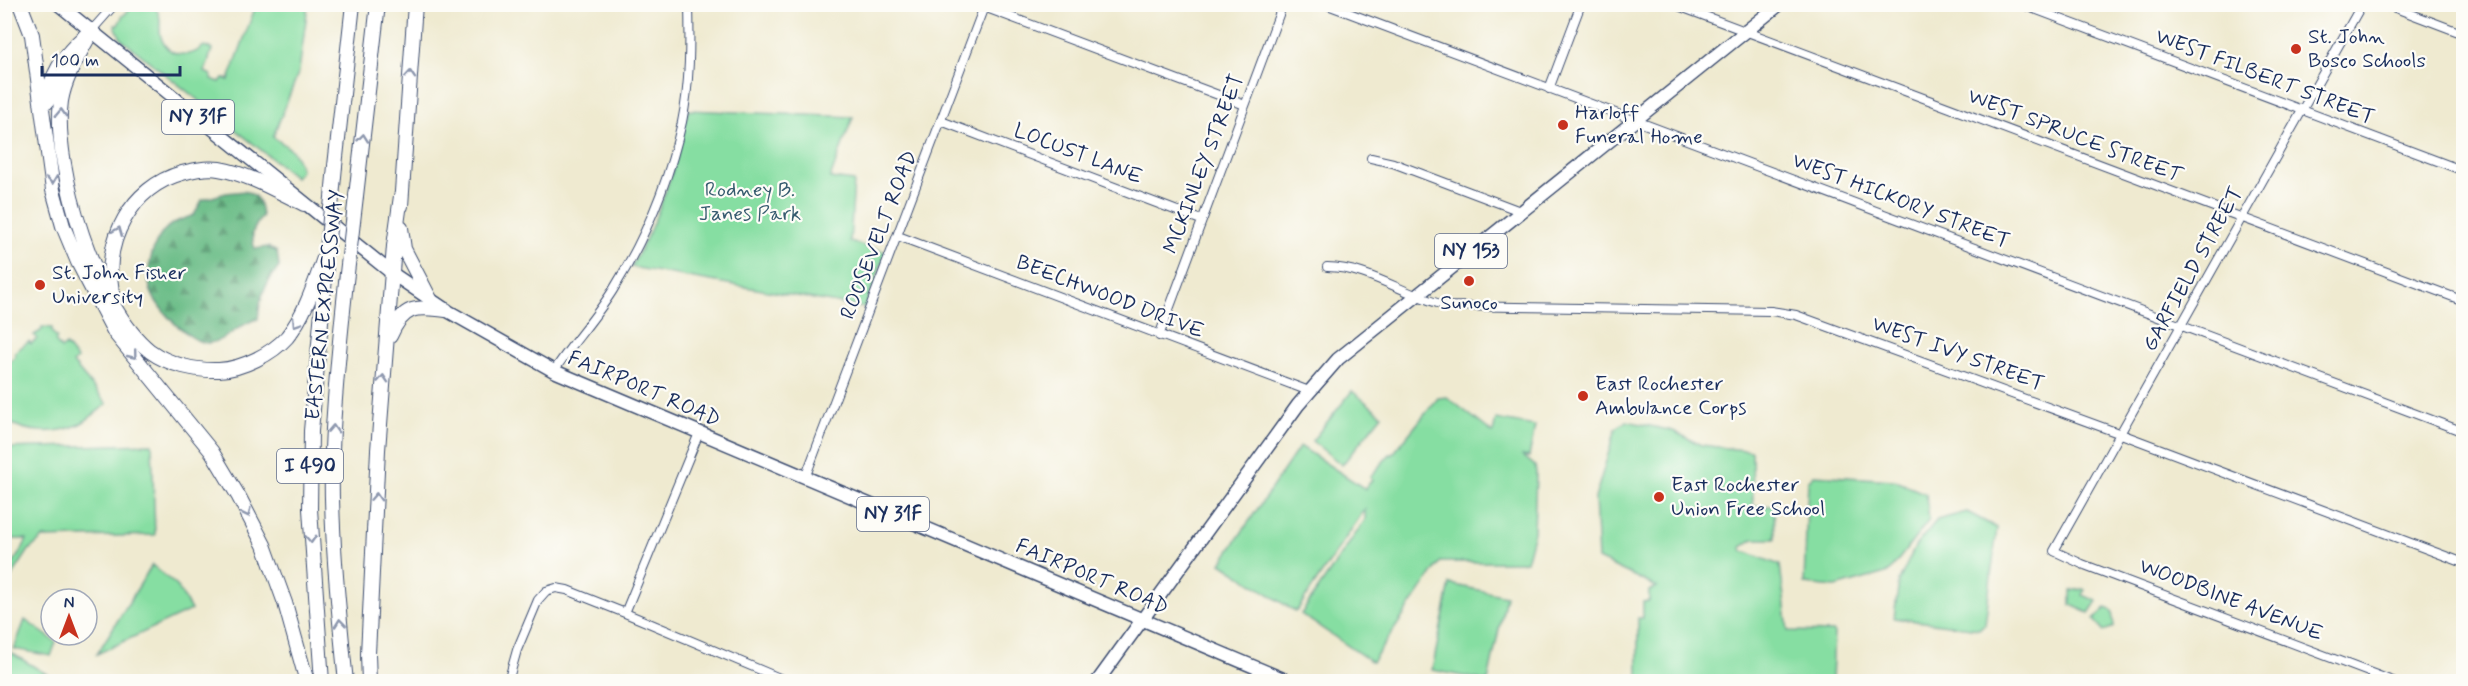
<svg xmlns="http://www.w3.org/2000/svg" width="2468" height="686" viewBox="0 0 2468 686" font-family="Mynerve,sans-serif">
  <defs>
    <pattern id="forest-firs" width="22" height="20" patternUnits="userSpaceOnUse" patternTransform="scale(1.5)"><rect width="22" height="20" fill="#6cbd88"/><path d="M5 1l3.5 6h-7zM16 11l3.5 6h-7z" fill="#589a72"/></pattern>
  </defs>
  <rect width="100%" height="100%" fill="#fdfcf7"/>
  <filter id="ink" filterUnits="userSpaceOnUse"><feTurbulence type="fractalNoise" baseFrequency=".0167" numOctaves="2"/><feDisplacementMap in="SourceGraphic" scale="12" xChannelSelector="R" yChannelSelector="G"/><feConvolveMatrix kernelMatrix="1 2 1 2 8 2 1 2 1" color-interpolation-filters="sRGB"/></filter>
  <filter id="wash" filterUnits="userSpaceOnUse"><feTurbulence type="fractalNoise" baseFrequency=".008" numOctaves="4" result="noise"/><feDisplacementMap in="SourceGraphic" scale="24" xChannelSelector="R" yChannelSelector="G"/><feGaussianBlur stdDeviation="1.35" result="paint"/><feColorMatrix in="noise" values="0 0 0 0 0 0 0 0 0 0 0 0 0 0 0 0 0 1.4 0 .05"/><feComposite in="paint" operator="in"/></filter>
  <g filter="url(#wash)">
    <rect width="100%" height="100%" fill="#efead0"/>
    <!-- green -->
    <path fill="#86dea2" stroke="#508680" stroke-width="1.5" d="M134,5C142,4 150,3 156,9C163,18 158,27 161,37C167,57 190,59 204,46L212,49L205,72L211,75V79L220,82L223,78L229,80L256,5H308L299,71L273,137C290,148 296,150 301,171L295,177L121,39L115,25H118L122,17Z
      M688,110L853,117L830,178L854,181L850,242L886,252L865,308L631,267C657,223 679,160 688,110Z
      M42,327L52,328V332L57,338L55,341L61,349L66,345L77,359L73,363L107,404C99,410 89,419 80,424C56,435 27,434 5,420V366L16,356L14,353L29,341L31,344L37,339L34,335L41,331Z
      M1352,391L1382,415L1342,465L1312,441Z
      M1447,397L1493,433L1496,419L1535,426L1529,457L1523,456L1535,466L1536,473L1534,532L1526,562H1440L1372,662L1301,614L1365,520V509L1296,612L1221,563L1300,446L1365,489L1372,480L1370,477L1390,454L1392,455L1438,398Z
      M1627,421L1673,431L1701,445L1752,451L1753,506H1774L1775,539H1754L1741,547L1743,551L1780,565L1788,631L1834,632L1832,681H1638V618H1643V602L1649,601V591L1657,587L1598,559L1595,498L1616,428Z
      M152,444L155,535L43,538L29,550L5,587C4,568 21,556 27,539H5V448Z
      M1814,475L1894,480L1926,494L1929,520L1889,572L1836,587L1804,584L1808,481Z
      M1967,512L1997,528L1985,624L1979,629L1894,618L1899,581L1916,545L1937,520Z
      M152,565L177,586L191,610L97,654Z
      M1450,584L1506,596L1488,681L1432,670Z
      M2083,589L2085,590L2083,595L2097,601L2089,613L2071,605V591Z
      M2106,608L2112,611L2114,627L2104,631L2094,620Z
      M25,620L56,642L51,656L14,649Z
      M4,649H5L58,681H5Z"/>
    <!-- forest -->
    <path fill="url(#forest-firs)" stroke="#447673" stroke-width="1.5" d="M245,191C259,196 261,203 262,217C253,228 250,235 255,249L268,247L277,252L279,267C264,286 260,295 258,319C240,322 228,341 209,343C200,344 191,337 185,332C173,323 162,311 154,298C142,277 152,236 172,224C178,220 187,218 194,215L202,200L226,193Z"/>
  </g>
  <g filter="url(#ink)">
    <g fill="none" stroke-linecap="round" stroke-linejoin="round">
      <defs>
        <path id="street" d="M1325,4L2464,432
          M1673,4L2464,301
          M2021,4L2464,171
          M2362,4L2054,551L2082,564L2395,682
          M2385,4L2464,34
          M984,7L1245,105
          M92,30L115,4
          M1549,89L1581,4
          M941,121L1201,220
          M1371,158L1393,163L1520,211
          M898,236L1309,391
          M1327,267C1369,267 1407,297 1448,306L1771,311L1796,315L2121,434L2464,563
          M1159,336L1283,4
          M554,371C572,343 595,319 613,290C644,240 669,181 682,122C690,84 690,44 689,4
          M805,478L985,4
          M625,613L699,433
          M508,682L517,650L538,600L546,591L556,588L567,590L625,613L789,682"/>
        <path id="primary" d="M58,4L393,274L446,310L554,371L1290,682
          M1097,682L1298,405L1338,359L1780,4"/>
        <path id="highway" d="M20,4L32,35L53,190L63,226L78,262L115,333L212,452L239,497L264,545L285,603L307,682
          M92,30C81,52 65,76 61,101C52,166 97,310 150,351C169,365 197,371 219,370C242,369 272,354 287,337C307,312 316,279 327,250
          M47,102C50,75 65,53 86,35
          M335,166L353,4
          M356,196L378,4
          M401,206L415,4
          M401,228L404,249L430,299
          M112,292C103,241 131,187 182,173C193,170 207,167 219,169C249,174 277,191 304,204
          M390,336C403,306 415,306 446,310
          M322,682L310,509L311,431L326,267
          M346,682C338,605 330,527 332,450C334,394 340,338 346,282
          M369,682L368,654L378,450L394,246L401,196"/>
      </defs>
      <!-- street casing -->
      <use href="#street" stroke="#3b4b6f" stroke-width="10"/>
      <!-- primary casing -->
      <use href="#primary" stroke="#3b4b6f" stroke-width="15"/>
      <!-- highway casing -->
      <use href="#highway" stroke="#3b4b6f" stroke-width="16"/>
      <!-- street -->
      <use href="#street" stroke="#fff" stroke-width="8"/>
      <!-- primary -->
      <use href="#primary" stroke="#fff" stroke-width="12"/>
      <!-- highway -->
      <use href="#highway" stroke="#fff" stroke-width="14"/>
      <defs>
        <path id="highway-bridge" d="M327,250L335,166
          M346,282L356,196"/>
      </defs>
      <!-- highway-bridge casing -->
      <use href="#highway-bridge" stroke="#3b4b6f" stroke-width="16" stroke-linecap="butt"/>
      <!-- highway-bridge -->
      <use href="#highway-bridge" stroke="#fff" stroke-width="14"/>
    </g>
    <!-- one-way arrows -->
    <defs><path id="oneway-chevron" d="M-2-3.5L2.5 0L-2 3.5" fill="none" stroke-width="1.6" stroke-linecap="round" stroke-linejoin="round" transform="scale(1.5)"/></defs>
    <g stroke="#8d97ae">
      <use href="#oneway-chevron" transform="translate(410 75) rotate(-86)"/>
      <use href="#oneway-chevron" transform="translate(61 113) rotate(-88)"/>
      <use href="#oneway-chevron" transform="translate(363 138) rotate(-84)"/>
      <use href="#oneway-chevron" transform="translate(52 180) rotate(83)"/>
      <use href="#oneway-chevron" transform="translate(118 231) rotate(-68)"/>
      <use href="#oneway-chevron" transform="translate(296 323) rotate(123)"/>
      <use href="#oneway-chevron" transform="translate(133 355) rotate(51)"/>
      <use href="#oneway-chevron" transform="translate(383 379) rotate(-86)"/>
      <use href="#oneway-chevron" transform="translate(333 429) rotate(-87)"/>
      <use href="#oneway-chevron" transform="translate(376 497) rotate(-87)"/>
      <use href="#oneway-chevron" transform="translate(247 513) rotate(63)"/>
      <use href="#oneway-chevron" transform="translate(311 539) rotate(87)"/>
      <use href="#oneway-chevron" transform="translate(340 623) rotate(-96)"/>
    </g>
  </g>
  <!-- markers -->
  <g fill="#c8321e" stroke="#fdfcf7" stroke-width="2">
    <circle cx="2296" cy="49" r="6"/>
    <circle cx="1563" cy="125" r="6"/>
    <circle cx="1469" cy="281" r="6"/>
    <circle cx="40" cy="285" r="6"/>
    <circle cx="1583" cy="396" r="6"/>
    <circle cx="1659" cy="497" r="6"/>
  </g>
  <g text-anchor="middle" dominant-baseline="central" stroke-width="4.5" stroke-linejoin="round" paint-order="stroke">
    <!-- shield labels -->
    <g fill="#fdfcf7" stroke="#5f6c8c" stroke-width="1.5">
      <rect x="162" y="100" width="72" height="34" rx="4.5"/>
      <rect x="1435" y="234" width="72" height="34" rx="4.5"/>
      <rect x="277" y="449" width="66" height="34" rx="4.5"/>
      <rect x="857" y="497" width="72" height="34" rx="4.5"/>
    </g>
    <g font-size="20" font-weight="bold" fill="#1b2f5e">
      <text x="198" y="117">NY 31F</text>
      <text x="1471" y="251">NY 153</text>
      <text x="310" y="466">I 490</text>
      <text x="893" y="514">NY 31F</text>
    </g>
    <!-- poi labels -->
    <g font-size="21" fill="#1b2f5e" stroke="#fdfcf7" text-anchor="start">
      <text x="2308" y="37">St. John<tspan x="2308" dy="24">Bosco Schools</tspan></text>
      <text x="1575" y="113">Harloff<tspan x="1575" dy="24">Funeral Home</tspan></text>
      <text x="52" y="273">St. John Fisher<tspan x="52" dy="24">University</tspan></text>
      <text x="1469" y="303" text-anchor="middle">Sunoco</text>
      <text x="1595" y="384">East Rochester<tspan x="1595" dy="24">Ambulance Corps</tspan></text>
      <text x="1671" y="485">East Rochester<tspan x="1671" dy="24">Union Free School</tspan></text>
    </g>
    <!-- street labels -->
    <g font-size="21" fill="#1b2f5e" stroke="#fdfcf7">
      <text transform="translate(2265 77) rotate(21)">WEST FILBERT STREET</text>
      <text transform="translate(2075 136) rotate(21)">WEST SPRUCE STREET</text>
      <text transform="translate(1078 154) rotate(21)">LOCUST LANE</text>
      <text transform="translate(1204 164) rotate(-69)">MCKINLEY STREET</text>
      <text transform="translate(1901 201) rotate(21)">WEST HICKORY STREET</text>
      <text transform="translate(879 235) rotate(-69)">ROOSEVELT ROAD</text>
      <text transform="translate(2193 269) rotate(-61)">GARFIELD STREET</text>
      <text transform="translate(1110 297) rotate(21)">BEECHWOOD DRIVE</text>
      <text transform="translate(325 305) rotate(-84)">EASTERN EXPRESSWAY</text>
      <text transform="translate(1958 354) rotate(20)">WEST IVY STREET</text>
      <text transform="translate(644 389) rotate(23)">FAIRPORT ROAD</text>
      <text transform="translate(1092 577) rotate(23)">FAIRPORT ROAD</text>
      <text transform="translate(2231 600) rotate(21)">WOODBINE AVENUE</text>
    </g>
    <!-- park labels -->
    <g font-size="21" fill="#365b6f" stroke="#fdfcf7">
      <text x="750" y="190">Rodney B.<tspan x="750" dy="24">Janes Park</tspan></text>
    </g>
  </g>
  <!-- margin -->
  <rect width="2468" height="686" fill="none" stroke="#fdfcf7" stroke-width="24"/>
  <!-- north arrow -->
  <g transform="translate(69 617)"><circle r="28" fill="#fdfcf7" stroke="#a3aaba" stroke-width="1.5"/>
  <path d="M0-4.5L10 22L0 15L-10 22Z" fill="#c8321e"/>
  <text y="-9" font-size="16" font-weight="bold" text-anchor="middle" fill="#1b2f5e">N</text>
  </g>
  <!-- scale -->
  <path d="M42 66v9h138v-9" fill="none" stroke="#1b2f5e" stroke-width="3"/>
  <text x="51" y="66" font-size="18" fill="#1b2f5e" stroke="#fdfcf7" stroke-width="4.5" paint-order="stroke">100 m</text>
</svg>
